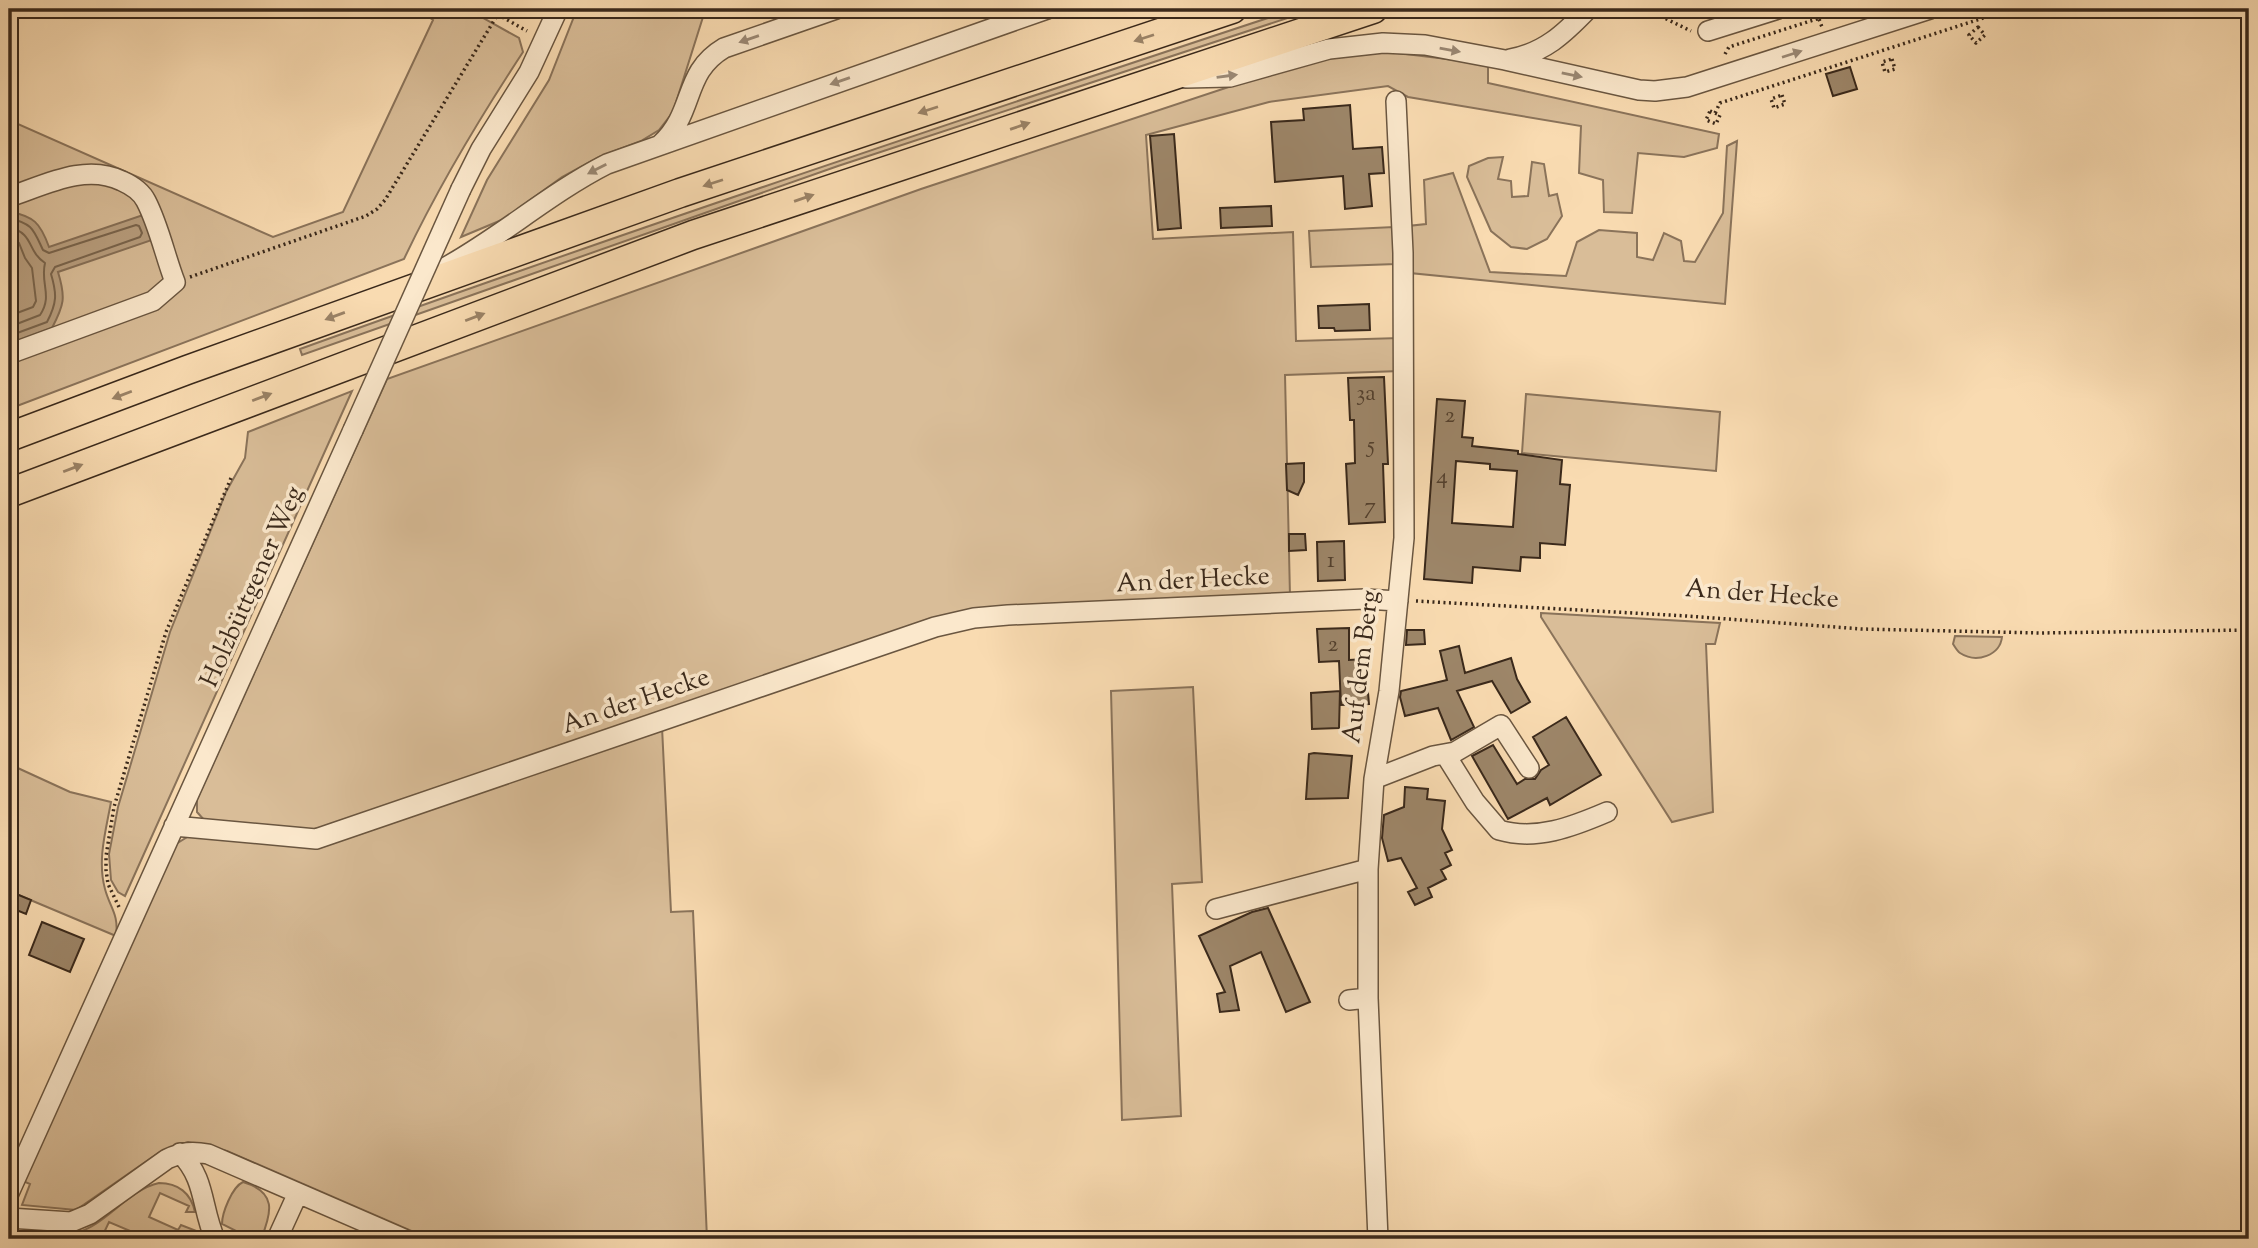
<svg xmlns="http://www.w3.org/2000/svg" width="2258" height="1248" viewBox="0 0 2258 1248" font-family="'Sorts Mill Goudy',serif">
  <rect width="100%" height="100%" fill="#f9dbb1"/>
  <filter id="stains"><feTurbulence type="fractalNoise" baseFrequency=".00286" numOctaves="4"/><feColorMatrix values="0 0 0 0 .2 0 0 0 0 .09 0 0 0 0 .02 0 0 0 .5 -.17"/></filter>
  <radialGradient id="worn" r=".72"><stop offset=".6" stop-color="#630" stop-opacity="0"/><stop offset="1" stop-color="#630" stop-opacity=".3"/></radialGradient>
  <!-- green -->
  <path fill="#d9bd98" stroke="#8a735a" stroke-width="2" d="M418,9H467L519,38L523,52C479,119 438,187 404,259L9,409V120L273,237L343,212L433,20Z
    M577,9H723L703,17L673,112L659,130L641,141L599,157L562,177L504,219L461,237L487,180L549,80Z
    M1295,9H1315L838,166L302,355L300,349C630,230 962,119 1295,9Z
    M1389,52L1488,64V83L1719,134L1717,148L1684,157L1638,153L1632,213L1604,212L1603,180L1579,173L1581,126L1408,97L1388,86L1269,102L1146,135L1153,239L1293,232L1296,341L1400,338V371L1285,375L1290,596L968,611L310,833L205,821L197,812V799L387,379L921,189L1280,70C1316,59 1351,54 1389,52Z
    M1737,141L1725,304L1410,273L1408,226L1426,224L1424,180L1453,173L1490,272L1566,276L1577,242L1599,230L1637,233V257L1653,260L1664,233L1681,241L1684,261L1695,262L1723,213L1727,146Z
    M1503,157L1498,179L1511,181L1512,197L1528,196L1532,162L1544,164L1549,196L1557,194L1562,216L1547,239L1527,249L1511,247L1491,231L1467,177L1469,166L1488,158Z
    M1394,227L1396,264L1311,267L1309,231Z
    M352,391L125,896L118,892L111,880L109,854L118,807L170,632L226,492L245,458L248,432Z
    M1526,394L1720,412L1716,471L1522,453Z
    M1541,613L1720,623L1715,644H1706L1713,812L1672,822L1541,617Z
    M1955,636L2002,637C2000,655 1977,664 1960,653C1957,651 1955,647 1953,644Z
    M1193,687L1202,882L1172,884L1181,1116L1122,1120L1111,691Z
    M662,727L671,912L693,911L707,1239H441L423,1236L227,1151L188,1142L160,1152L76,1210L22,1205L30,1184L23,1181L176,844L189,836L297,845Z
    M9,764L70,792L111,802C106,830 97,860 105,889C110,908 119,914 116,936L9,891Z
    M243,1182C277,1192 272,1212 261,1239H252L222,1224C222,1213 232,1187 243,1182Z
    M159,1183C178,1183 191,1193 195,1212H186L189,1206L160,1193L149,1217L178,1230L181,1225L199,1232L201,1239H149L109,1222L101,1239H59L63,1235C102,1234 123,1191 159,1183Z"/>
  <!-- water -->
  <path fill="#b89e7e" stroke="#866f56" stroke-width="2" d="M9,211C34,217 40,222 49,247L143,215L152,240L58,272C66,298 64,305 52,328L9,344Z"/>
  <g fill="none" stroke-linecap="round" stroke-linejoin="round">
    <!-- shore -->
    <path stroke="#79644c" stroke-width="2" d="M9,218C33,224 33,229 43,250L49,253L136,225L139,226L142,233L140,237L55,267L51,274C57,294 57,303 47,322L9,336
      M9,227C35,234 26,250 45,263C40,283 53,296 40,315L9,327
      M9,238L19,243L25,258L32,268L36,301L33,307L9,316"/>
  </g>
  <!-- building -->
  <path fill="#9d8669" stroke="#3a291b" stroke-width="2" fill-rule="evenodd" d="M1850,67L1857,89L1833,96L1826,74Z
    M1350,105L1353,149L1382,147L1384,173L1369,174L1372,206L1345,209L1343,176L1275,182L1271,122L1304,120L1303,109Z
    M1174,134L1181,228L1158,230L1150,136Z
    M1271,206L1272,226L1221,228L1220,208Z
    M1369,304L1370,330L1335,331L1334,328H1319L1318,306Z
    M1384,377L1388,464H1383L1385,522L1349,524L1346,464L1355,463L1354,420H1350L1348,378Z
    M1437,399L1465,401L1462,437L1473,438L1472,446L1518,451V454L1562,460L1560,484L1570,485L1565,545L1540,543V558L1521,557L1520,571L1473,567L1472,583L1424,579ZM1456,461L1490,464V469L1517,471L1513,527L1452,523Z
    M1304,463V482L1298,495L1287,490L1286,464Z
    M1289,534H1305L1306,550L1289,551Z
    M1344,541L1345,580L1318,581L1317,542Z
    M1349,628V660L1365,659L1369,704L1341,705L1339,661L1319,662L1317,629Z
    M1407,630H1424L1425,644L1406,645Z
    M1459,646L1465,673L1511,658L1517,679L1530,702L1511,713L1492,681L1457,691L1474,727L1451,740L1438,708L1405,716L1400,697L1401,691L1447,680L1440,651Z
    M1340,691L1339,728L1312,729L1311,693Z
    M1566,717L1601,775L1550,805L1547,798L1508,819L1472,756L1493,745L1517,784L1525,779H1535L1541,770L1549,765L1533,737Z
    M1314,753L1352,756L1348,798L1306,799L1309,754Z
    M1405,787L1428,789L1427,799L1445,801L1442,829L1452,850L1445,853L1451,865L1441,870L1446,879L1428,888L1432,897L1415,905L1408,892L1417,888L1401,858L1388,861L1382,838L1384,815L1404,807Z
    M9,891L31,900L26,914L9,907Z
    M1268,908L1310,1002L1286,1012L1261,952L1230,966L1239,1010L1220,1012L1217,994L1225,992L1199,936L1252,912Z
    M42,922L84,939L70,972L29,955Z"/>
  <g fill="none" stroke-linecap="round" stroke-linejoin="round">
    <defs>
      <path id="minor" d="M1708,31L1778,9
        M1510,59C1544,53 1564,34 1588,9
        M1185,78L1230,77L1329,49L1383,43L1425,45L1505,60L1639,90L1655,91L1687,87L1930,9
        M661,144C696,111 682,73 724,48L836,9
        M461,189L481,149L529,72L558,9
        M9,197C45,185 85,163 122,181C131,185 141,191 146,201C159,226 165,256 175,282L153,301L9,354
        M446,267C502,236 550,193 607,164L1047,9
        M1445,754L1475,802L1499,830C1536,841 1572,827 1607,812
        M1374,779L1433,756L1455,752L1501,725L1529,768
        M174,826L316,839L935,627L974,618L1008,615L1365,599L1398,601
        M1216,909L1368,869
        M1349,1000L1368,998
        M180,1153C206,1179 201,1207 215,1239
        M9,1193L353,430
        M9,1218L71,1222L90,1214L167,1159C182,1152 192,1151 208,1154L404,1239
        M277,1239L298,1193
        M1378,1239L1368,998V869L1374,779L1389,691L1404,538L1403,253L1396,101"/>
      <path id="highway" d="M9,437L187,370L680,193L1232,9
        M9,493L693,235L1373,9"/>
    </defs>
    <!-- minor casing -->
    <use href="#minor" stroke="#6a5640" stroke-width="22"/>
    <!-- highway casing -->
    <use href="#highway" stroke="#3a291b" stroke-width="31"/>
    <!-- path -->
    <path stroke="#3a291b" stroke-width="3.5" stroke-dasharray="2 3.5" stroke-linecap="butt" d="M488,9L527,31
      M1646,9L1691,31
      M1815,9L1822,27
      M1794,16L1816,9
      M1987,17L1991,9
      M1978,27L1985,35L1976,43L1969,35Z
      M1725,54L1729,47L1848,9
      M1892,59L1895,69L1885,72L1882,62Z
      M1782,95L1785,104L1774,108L1771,99Z
      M1710,111L1720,115L1716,124L1706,120Z
      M1715,113L1720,103L2011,9
      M190,277L366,216L377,209L385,200L498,14
      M1416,601L1687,616L1862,629L2040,633L2249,630
      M119,907L108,884L106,870V856L114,807L166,632L231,478"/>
    <!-- minor -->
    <use href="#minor" stroke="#fbe8cc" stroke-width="19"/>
    <!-- highway -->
    <use href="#highway" stroke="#f9dbb1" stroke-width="28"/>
    <defs>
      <path id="minor-bridge" d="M353,430L461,189"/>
    </defs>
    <!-- minor-bridge casing -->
    <use href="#minor-bridge" stroke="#6a5640" stroke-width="22" stroke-linecap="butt"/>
    <!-- minor-bridge -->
    <use href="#minor-bridge" stroke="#fbe8cc" stroke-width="19"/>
  </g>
  <!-- one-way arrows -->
  <defs><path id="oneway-solid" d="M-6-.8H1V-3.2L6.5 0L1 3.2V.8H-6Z" transform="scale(1.75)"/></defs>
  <g fill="#9a8266">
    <use href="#oneway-solid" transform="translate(1144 38) rotate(162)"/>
    <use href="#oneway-solid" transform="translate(928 110) rotate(162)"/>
    <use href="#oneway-solid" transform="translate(1020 126) rotate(-19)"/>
    <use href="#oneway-solid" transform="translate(713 183) rotate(162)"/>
    <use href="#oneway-solid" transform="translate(804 198) rotate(-19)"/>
    <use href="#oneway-solid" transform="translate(335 316) rotate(160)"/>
    <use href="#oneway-solid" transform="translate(475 317) rotate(-21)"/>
    <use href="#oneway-solid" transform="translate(122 395) rotate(159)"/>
    <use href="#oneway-solid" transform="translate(262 397) rotate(-21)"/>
    <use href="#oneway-solid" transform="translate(73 468) rotate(-21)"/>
  </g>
  <g fill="#9a8874">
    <use href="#oneway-solid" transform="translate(749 39) rotate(161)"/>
    <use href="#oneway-solid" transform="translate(1450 50) rotate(10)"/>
    <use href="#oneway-solid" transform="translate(1792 54) rotate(-18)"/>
    <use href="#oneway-solid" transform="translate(1572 75) rotate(12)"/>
    <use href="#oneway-solid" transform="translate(1227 76) rotate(-8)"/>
    <use href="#oneway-solid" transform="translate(840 81) rotate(161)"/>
    <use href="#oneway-solid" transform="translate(597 169) rotate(153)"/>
  </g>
  <g text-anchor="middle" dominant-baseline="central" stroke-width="7" stroke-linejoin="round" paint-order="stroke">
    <!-- number labels -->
    <g font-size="23" fill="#53402e">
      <text x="1366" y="394">3a</text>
      <text x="1450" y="416">2</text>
      <text x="1371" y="446">5</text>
      <text x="1442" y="477">4</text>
      <text x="1370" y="507">7</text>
      <text x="1331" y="561">1</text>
      <text x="1333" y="645">2</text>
    </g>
    <!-- street labels -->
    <g font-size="26" fill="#3a291b" stroke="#fbe8cc">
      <text transform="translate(1193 581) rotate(-3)">An der Hecke</text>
      <text transform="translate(253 587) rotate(-66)">Holzbüttgener Weg</text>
      <text transform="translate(1762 595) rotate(4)">An der Hecke</text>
      <text transform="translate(1362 667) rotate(-83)">Auf dem Berg</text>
      <text transform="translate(636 702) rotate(-19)">An der Hecke</text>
    </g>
  </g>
  <!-- margin -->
  <rect width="2258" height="1248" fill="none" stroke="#f9dbb1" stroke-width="35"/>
  <rect x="10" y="10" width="2237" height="1227" fill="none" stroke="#3a291b" stroke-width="3.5"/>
  <rect x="18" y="18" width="2223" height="1213" fill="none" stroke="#3a291b" stroke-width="2"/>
  <rect width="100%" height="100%" filter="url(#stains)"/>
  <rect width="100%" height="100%" fill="url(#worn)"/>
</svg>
